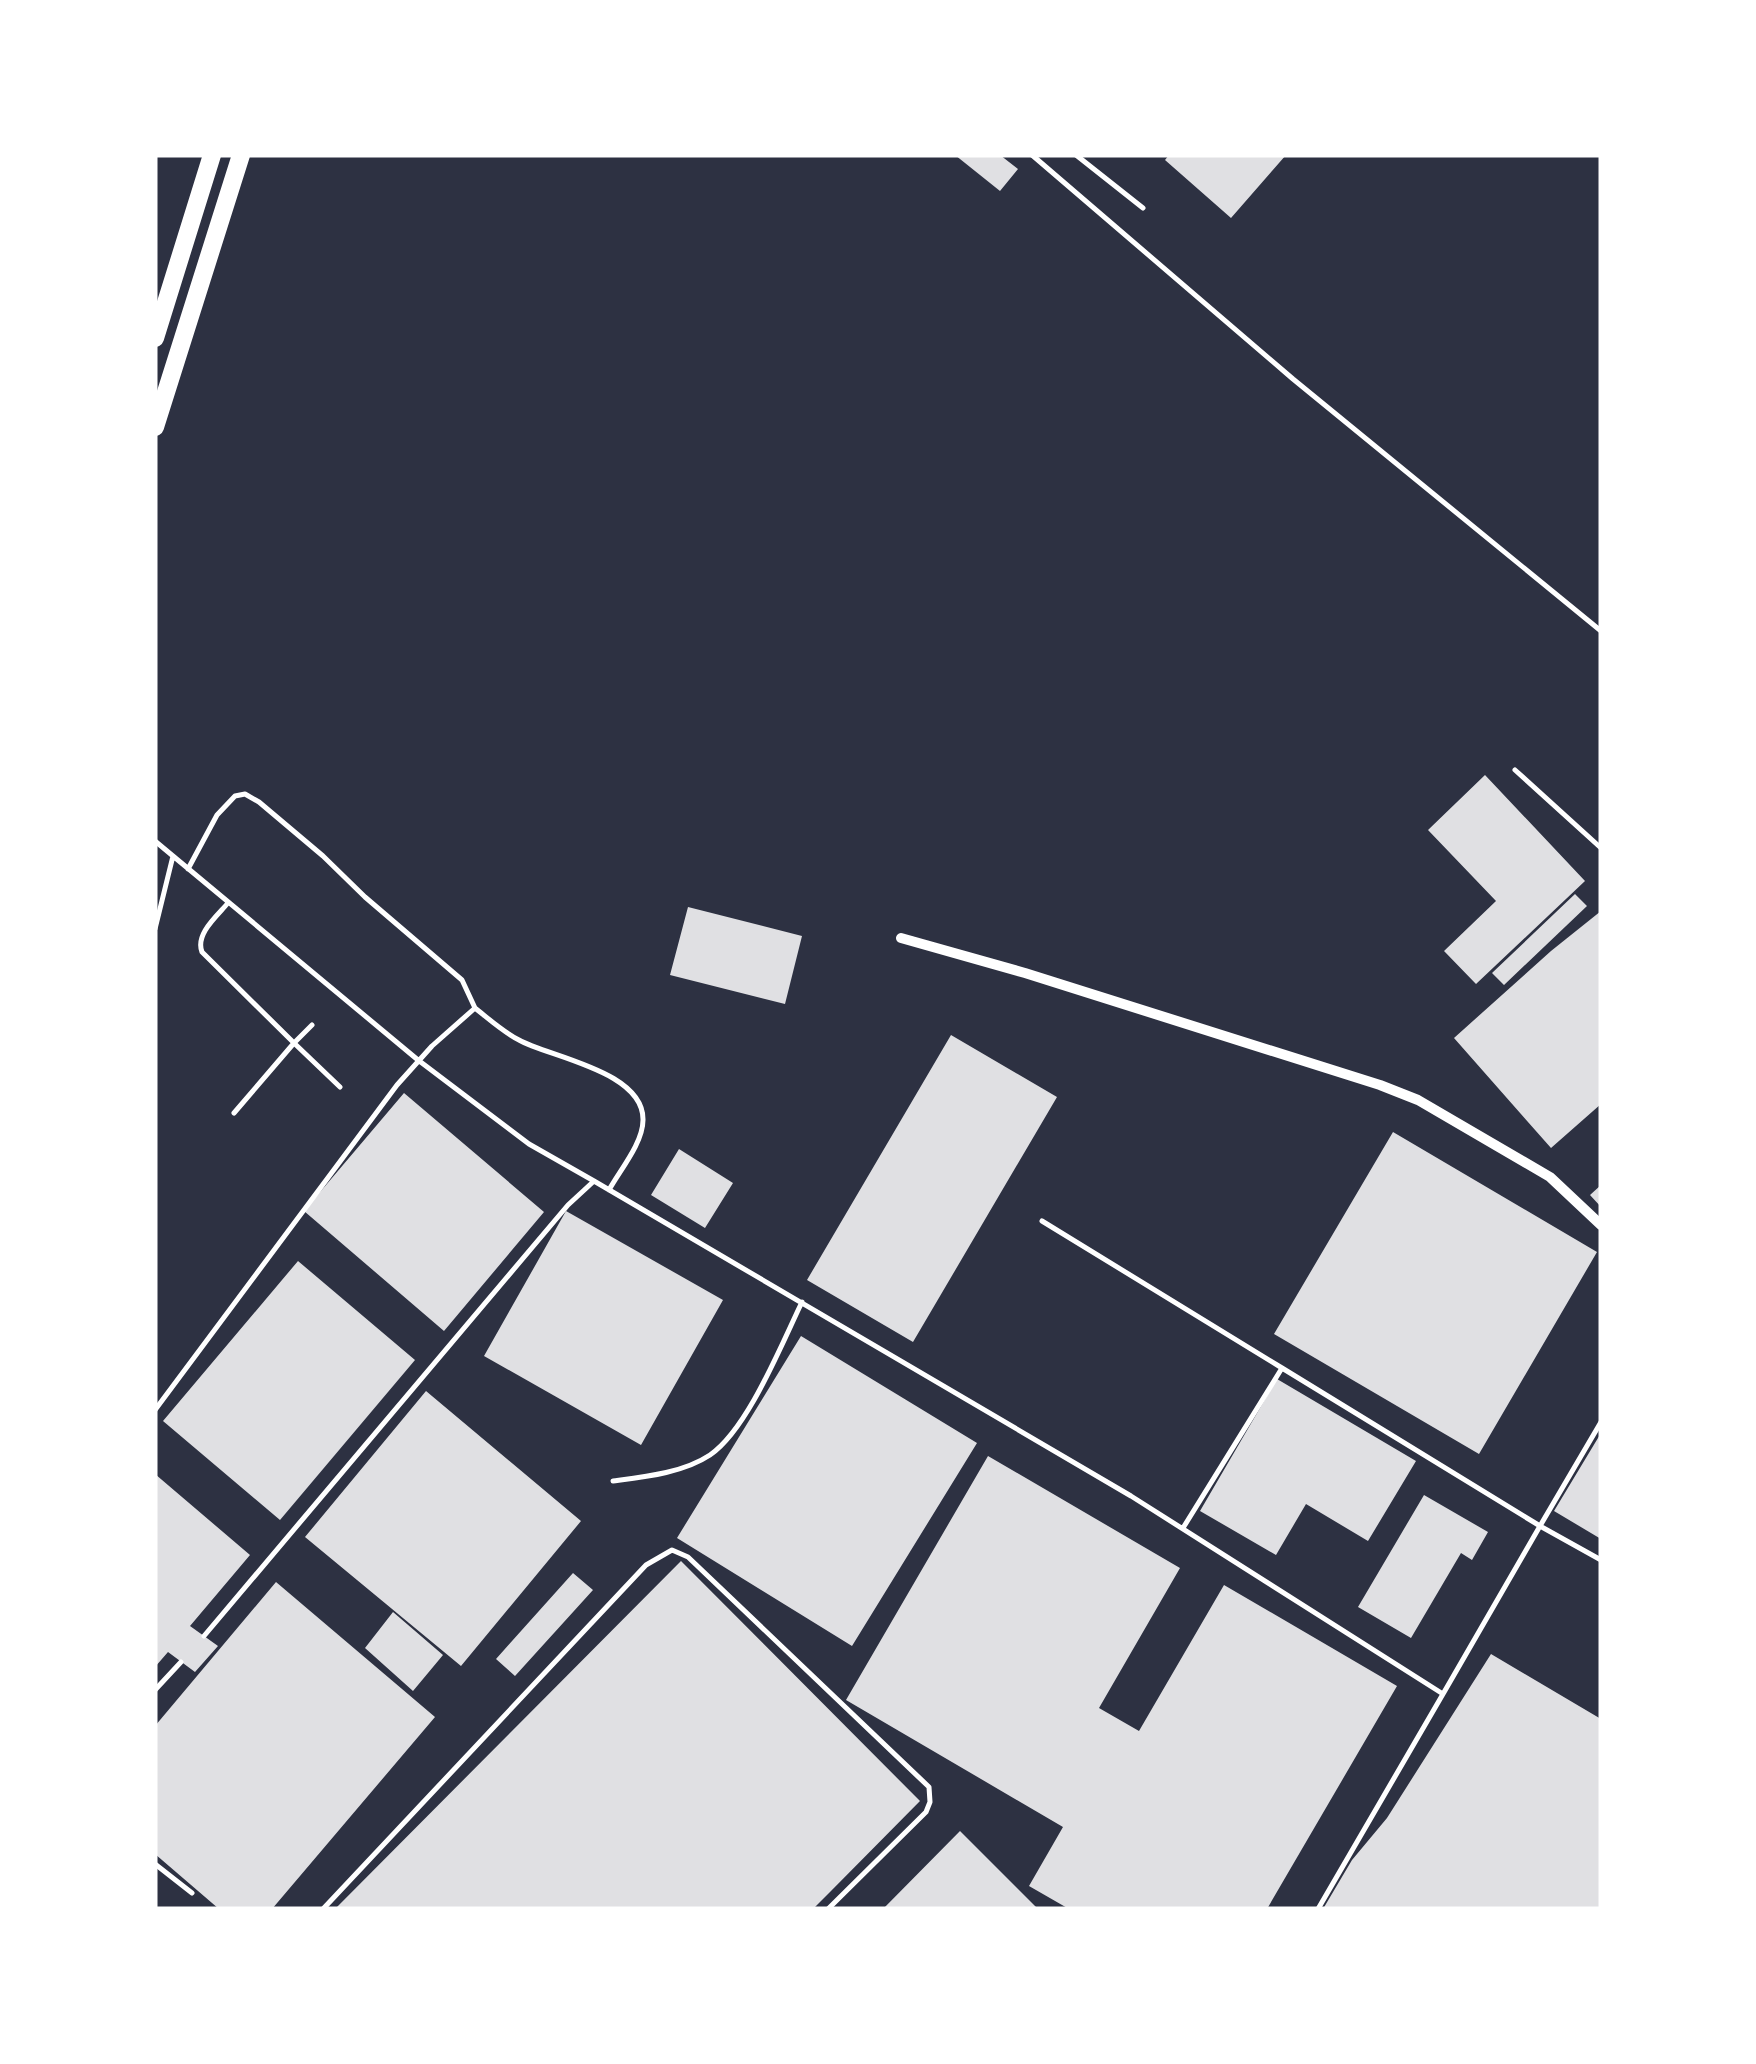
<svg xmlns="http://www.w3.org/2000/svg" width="1756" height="2064" viewBox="0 0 1756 2064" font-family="'Public Sans',sans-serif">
  <rect width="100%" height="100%" fill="#2d3142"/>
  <!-- building -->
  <path fill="#e0e0e3" d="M955,155H1000L1018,169L1000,191Z
    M1169,155H1286L1231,218L1165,160Z
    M1485,775L1585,881L1476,984L1444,951L1496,901L1428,830Z
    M1575,894L1587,906L1504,985L1492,973Z
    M688,907L802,936L785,1004L670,975Z
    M1601,911V1104L1551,1148L1454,1038L1551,951Z
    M951,1035L1057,1097L913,1342L807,1280Z
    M404,1093L544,1212L444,1331L304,1211Z
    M1393,1132L1597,1252L1479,1454L1274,1334Z
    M679,1149L733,1183L705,1228L651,1195Z
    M1601,1185V1207L1590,1195Z
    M566,1211L723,1300L641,1445L484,1356Z
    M298,1261L415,1360L280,1520L163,1421Z
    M801,1336L977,1443L852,1646L677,1538Z
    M1277,1379L1416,1461L1368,1541L1306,1504L1276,1555L1200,1511Z
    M426,1391L581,1521L461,1666L305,1537Z
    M1601,1433V1539L1554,1511Z
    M988,1456L1180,1568L1099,1708L1139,1731L1224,1585L1397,1686L1267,1909H1069L1029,1886L1063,1827L846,1700Z
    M155,1474L250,1555L190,1626L218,1646L195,1672L168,1652L155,1667Z
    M1424,1495L1488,1532L1472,1560L1461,1553L1411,1638L1358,1607Z
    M681,1561L920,1801L830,1892L813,1909H335Z
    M573,1573L593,1590L515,1676L496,1659Z
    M276,1582L435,1717L272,1909H219L155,1854V1726Z
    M393,1612L443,1655L413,1691L365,1648Z
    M1491,1654L1601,1719V1909H1323L1352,1860L1387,1818Z
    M960,1831L1038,1909H883Z"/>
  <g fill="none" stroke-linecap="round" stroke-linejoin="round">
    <!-- service -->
    <path stroke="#fff" stroke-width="5" d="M1032,155L1293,379L1601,631
      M1076,155L1143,208
      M1515,770L1601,848
      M155,841L173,856L155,929
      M173,856L418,1060L529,1144L594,1181
      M188,869L217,815L235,796L245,794L259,802L323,856L365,897L462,980L475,1008
      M228,903C217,916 195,934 202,952L294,1043L234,1113
      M312,1025L294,1043L340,1087
      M1042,1221L1282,1368
      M155,1410L397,1085L432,1046L475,1008C489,1019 503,1032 519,1040C549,1057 644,1071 643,1120C643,1143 620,1170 609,1190
      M1601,1422L1540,1526L1601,1560
      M613,1481C644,1477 683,1473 710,1455C748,1429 782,1343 802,1302
      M1183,1528L1282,1368L1540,1526L1443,1694
      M204,1636L568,1205L594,1181L1131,1496L1443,1694L1318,1909
      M155,1690L181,1662
      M155,1864L192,1893
      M323,1909L646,1565L672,1550L688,1557L929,1787L930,1802L926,1812L828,1909"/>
    <!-- minor -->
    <path stroke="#fff" stroke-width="10" d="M901,938L1025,973L1380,1085L1418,1100L1550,1177L1601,1225"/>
    <!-- motorway -->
    <path stroke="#fff" stroke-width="18" d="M155,338L212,155
      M155,427L241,155"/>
  </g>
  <!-- border -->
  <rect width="1756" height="2064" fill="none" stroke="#ffffff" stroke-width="315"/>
</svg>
